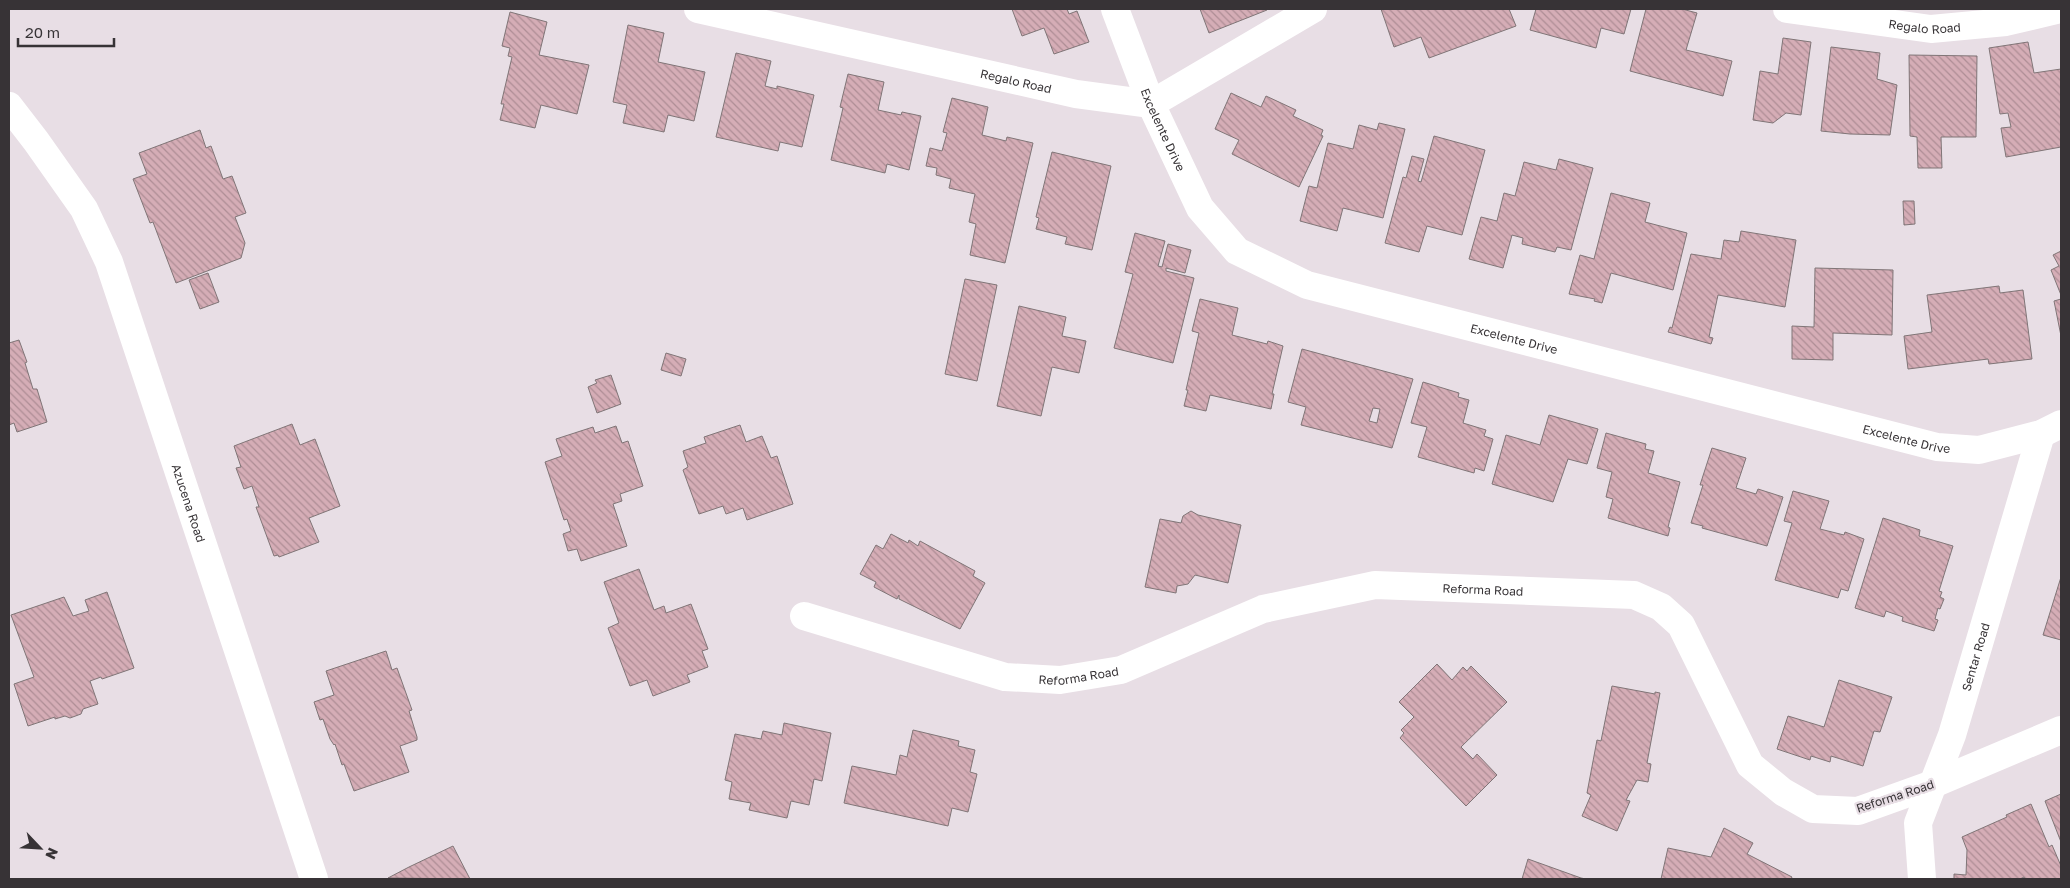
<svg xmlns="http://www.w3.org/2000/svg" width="2070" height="888" viewBox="0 0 2070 888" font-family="'Golos Text',sans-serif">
  <defs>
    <pattern id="building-back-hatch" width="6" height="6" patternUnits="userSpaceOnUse" patternTransform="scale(1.25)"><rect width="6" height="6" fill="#d5adb6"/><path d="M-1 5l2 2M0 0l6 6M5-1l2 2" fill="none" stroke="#ae8d95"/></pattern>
  </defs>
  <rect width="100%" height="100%" fill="#e8dee5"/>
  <!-- building -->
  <path fill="url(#building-back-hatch)" stroke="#807577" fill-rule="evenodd" d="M1012,9H1067L1069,14L1077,11L1089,42L1054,54L1044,28L1022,36Z
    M1200,9H1266L1267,10L1209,33Z
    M1381,9H1509L1516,26L1429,58L1421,37L1394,47Z
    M1536,9H1631L1624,34L1601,28L1596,48L1530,30Z
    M1646,9H1682L1697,13L1686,50L1732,61L1723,96L1630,71Z
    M510,12L547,22L539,55L589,65L577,114L541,105L535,128L500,120L504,104H501L512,57L508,56L510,48L502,46Z
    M628,25L664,33L658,62L705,72L694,121L668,115L664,132L623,123L627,105L613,102Z
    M1783,38L1811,42L1801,115L1786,113L1773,123L1753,120L1760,71L1778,74Z
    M2028,42L2034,73L2061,69V147L2006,157L2001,128L2011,127L2008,113L2000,114L1989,48Z
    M1831,47L1880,53L1877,79L1897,85L1890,135L1850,134L1821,131Z
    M736,53L771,61L765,86L777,89V86L814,95L802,147L780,142L778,151L716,137Z
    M1909,55L1977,56L1976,137H1941L1942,168H1918L1917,137L1910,136Z
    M848,74L884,82L878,110L901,115L902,112L921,116L909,170L887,164L885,173L831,160L843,108L840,107Z
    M1231,93L1261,107L1266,96L1296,110L1293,116L1323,130L1321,135L1323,136L1299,187L1232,154L1239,140L1215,129Z
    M952,98L988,107L982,135L1006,141L1007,137L1033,143L1005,263L970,255L976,224L969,222L975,194L949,188L951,179L936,175L937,168L926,166L930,148L942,151L947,133L943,132Z
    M1379,123L1405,129L1383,218L1343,208L1337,231L1300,221L1309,186L1317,188L1328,143L1353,149L1359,125L1377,130Z
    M200,130L206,148L211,146L223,179L232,176L246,213L235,217L245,243L241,258L176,283L153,222L150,223L133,179L147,174L139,153Z
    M1434,136L1485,150L1462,235L1427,226L1419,252L1385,243L1403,177L1406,178L1412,156L1424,159L1418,181L1421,182Z
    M1052,152L1111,166L1092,250L1065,244L1067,237L1036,229L1039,218L1036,217Z
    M1559,159L1593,168L1571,250L1557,247L1555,252L1522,244L1523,238L1512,235L1503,268L1469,259L1481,217L1497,221L1504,193L1515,196L1524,162L1556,170Z
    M1611,193L1650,203L1645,222L1687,233L1673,290L1611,273L1602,303L1594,301L1595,299L1569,294L1580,255L1594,259Z
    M1903,201H1914L1915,224L1904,225Z
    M1741,231L1796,240L1785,307L1718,295L1709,337L1713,338L1711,344L1668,332L1670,327L1672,328L1691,254L1721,259L1724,240L1739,242Z
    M1135,233L1165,241L1158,266L1162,267L1168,244L1191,250L1185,273L1166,268V271L1194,278L1173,363L1114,348L1133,274L1125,272Z
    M2061,251V295L2051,270L2059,266L2053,255Z
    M1815,268L1893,270L1892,335L1833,333V360L1792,359V326L1814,327Z
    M208,273L219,302L200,309L189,280Z
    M965,279L997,285L977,381L945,374Z
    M1999,286L2000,293L2023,290L2032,359L1989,364L1988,359L1908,369L1904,336L1932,332L1927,295Z
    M1200,299L1238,308L1232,335L1267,344L1268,341L1283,346L1272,394H1274L1271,409L1210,395L1206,411L1184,406L1188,390H1186L1199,333L1192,331Z
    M2061,299V336L2054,301Z
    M1019,306L1066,317L1062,336L1086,341L1079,373L1052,367L1041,416L997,406Z
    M19,340L27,362L25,363L33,389H37L47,422L17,432L14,423L9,425V343Z
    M1302,349L1413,379L1392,448L1301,425L1306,407L1288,402ZM1373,408L1380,409L1377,423L1369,421Z
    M666,353L686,359L681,376L661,370Z
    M611,375L621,404L597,413L588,387L597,383L595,380Z
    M1423,382L1459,393L1458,397L1469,400L1463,423L1486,430L1484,436L1493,439L1484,471L1475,468L1474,473L1418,457L1427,427L1411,423Z
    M1549,415L1598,429L1587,464L1568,459L1553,502L1492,484L1506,435L1540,445Z
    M292,424L300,445L315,439L340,506L309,518L319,542L279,557L278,555L274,556L256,507H259L252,486L244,489L236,468L241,467L234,446Z
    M740,425L746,442L762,436L771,458L777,456L793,504L747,520L743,508L726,514L723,506L699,514L683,470L688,467L683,451L706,443L704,437Z
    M616,426L622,443L628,441L643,486L620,494L622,501L613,504L627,546L581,561L577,549L568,551L563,534L571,531L567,519L564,520L545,462L562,456L556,439L593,427L595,433Z
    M1606,433L1646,444L1645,449L1654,451L1648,473L1680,482L1668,527L1670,528L1668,536L1608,518L1613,499L1606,497L1612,472L1597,468Z
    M1712,448L1746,458L1736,488L1756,494L1758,489L1783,497L1767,546L1702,528L1703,526L1691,523L1703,485H1700Z
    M1793,491L1829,501L1820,529L1844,535L1845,532L1864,539L1848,591L1841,589L1838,598L1775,580L1792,523L1784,521Z
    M1191,511L1198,515L1241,525L1228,583L1195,575L1188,584L1177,586L1176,593L1145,587L1160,519L1181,523L1183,516Z
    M1883,518L1920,530L1919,536L1953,546L1939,591L1942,592L1940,597L1944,599L1940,609L1938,608L1935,619L1938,620L1934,631L1902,621L1903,617L1886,611L1884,617L1855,608Z
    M891,534L908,543L909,540L918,546L920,541L975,571L973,576L985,583L960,629L899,599V595L897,599L874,587L876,582L860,574L876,545L883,549Z
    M639,569L654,610L664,606L666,613L691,604L708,649L702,651L708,667L687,675L690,682L653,696L647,680L630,686L608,628L619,623L604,582Z
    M2061,577V640L2043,635Z
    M107,592L134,668L102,679L101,677L90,681L98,704L83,709L81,714L70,718L65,716L55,719V717L28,726L14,684L34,677L11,615L64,597L73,616L89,611L85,600Z
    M386,651L392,670L397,668L412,710L409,711L417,737V740L400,746L409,772L354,791L344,764L342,765L335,744L334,745L330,739L323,719L320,720L314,702L334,695L326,671Z
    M1437,664L1452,680L1463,667L1467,671L1471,666L1507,702L1461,747L1473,759L1477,754L1497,775L1466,806L1400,738L1404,733L1401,730L1414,717L1399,702Z
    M1839,680L1892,697L1880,732L1874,731L1863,766L1831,756L1830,762L1811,756L1810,760L1777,749L1788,716L1824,727Z
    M1612,686L1655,694V692L1660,693L1647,763L1651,764L1648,782L1637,780L1626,800L1630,801L1617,831L1582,816L1591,795L1587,793L1597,740L1601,741Z
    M784,723L831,733L822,781L814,779L809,805L791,801L787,818L749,810L751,803L729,799L732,782L725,780L735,734L761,739L763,731L782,735Z
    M913,730L959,741L958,746L975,750L970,772L977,774L968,812L952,808L948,826L844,803L852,766L896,775L900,755L907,757Z
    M2061,794V842L2045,801Z
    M2031,804L2049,847L2052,845L2061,866V879H2025L2024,877L2020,879H1954V874L1966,875L1967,850L1962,837L2007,817L2006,815Z
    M1724,828L1753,843L1747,854L1792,877L1791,879H1661L1668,848L1711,857Z
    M453,846L470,879L388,878L409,867Z
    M1528,859L1581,878L1586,879H1522Z"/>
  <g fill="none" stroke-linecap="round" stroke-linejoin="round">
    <!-- minor -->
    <g stroke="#fff" stroke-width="28">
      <path id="s1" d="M698,9L1076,94L1151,104L1313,9"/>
      <path id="s2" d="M1115,9L1151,104L1200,208L1237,251L1307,285L1937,447L1979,450L2041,434L2061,424"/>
      <path id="s3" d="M1787,9L1931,29L2006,22L2061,9"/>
      <path id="s4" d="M9,106L36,141L84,209L109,262L314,879"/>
      <path id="s5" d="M804,616L1005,677L1060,680L1121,670L1263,609L1375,585L1634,595L1661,607L1681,625L1750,765L1783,792L1813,809L1858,811L1933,784L2061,730"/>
      <path id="s6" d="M1922,879L1918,823L1952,735L2041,434"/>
    </g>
  </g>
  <g text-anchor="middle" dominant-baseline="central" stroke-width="4.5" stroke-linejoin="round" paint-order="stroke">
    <!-- street labels -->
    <g font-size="12" fill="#373336" stroke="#e8dee5">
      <text stroke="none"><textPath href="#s3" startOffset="139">Regalo Road</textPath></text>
      <text stroke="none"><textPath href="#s1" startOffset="326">Regalo Road</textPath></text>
      <text stroke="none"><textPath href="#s2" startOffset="130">Excelente Drive</textPath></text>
      <text stroke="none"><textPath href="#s2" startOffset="565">Excelente Drive</textPath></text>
      <text stroke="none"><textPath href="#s2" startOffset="970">Excelente Drive</textPath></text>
      <text stroke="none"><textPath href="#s4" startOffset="440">Azucena Road</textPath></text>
      <text stroke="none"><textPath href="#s5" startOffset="704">Reforma Road</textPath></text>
      <text stroke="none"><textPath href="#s6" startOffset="232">Sentar Road</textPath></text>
      <text stroke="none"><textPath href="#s5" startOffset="284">Reforma Road</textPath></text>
      <text transform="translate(1895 796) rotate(-18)">Reforma Road</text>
    </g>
  </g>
  <!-- border -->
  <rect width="2070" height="888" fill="none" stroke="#373336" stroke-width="20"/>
  <!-- north arrow -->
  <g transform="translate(40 848) rotate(115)" stroke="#e8dee5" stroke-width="4" paint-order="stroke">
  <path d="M0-4L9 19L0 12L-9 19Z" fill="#373336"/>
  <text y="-8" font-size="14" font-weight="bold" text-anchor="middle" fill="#373336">N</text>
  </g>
  <!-- scale -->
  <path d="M18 38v8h96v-8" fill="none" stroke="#373336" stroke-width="2.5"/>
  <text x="25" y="38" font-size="15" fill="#373336" stroke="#e8dee5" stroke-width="4" paint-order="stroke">20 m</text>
</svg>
